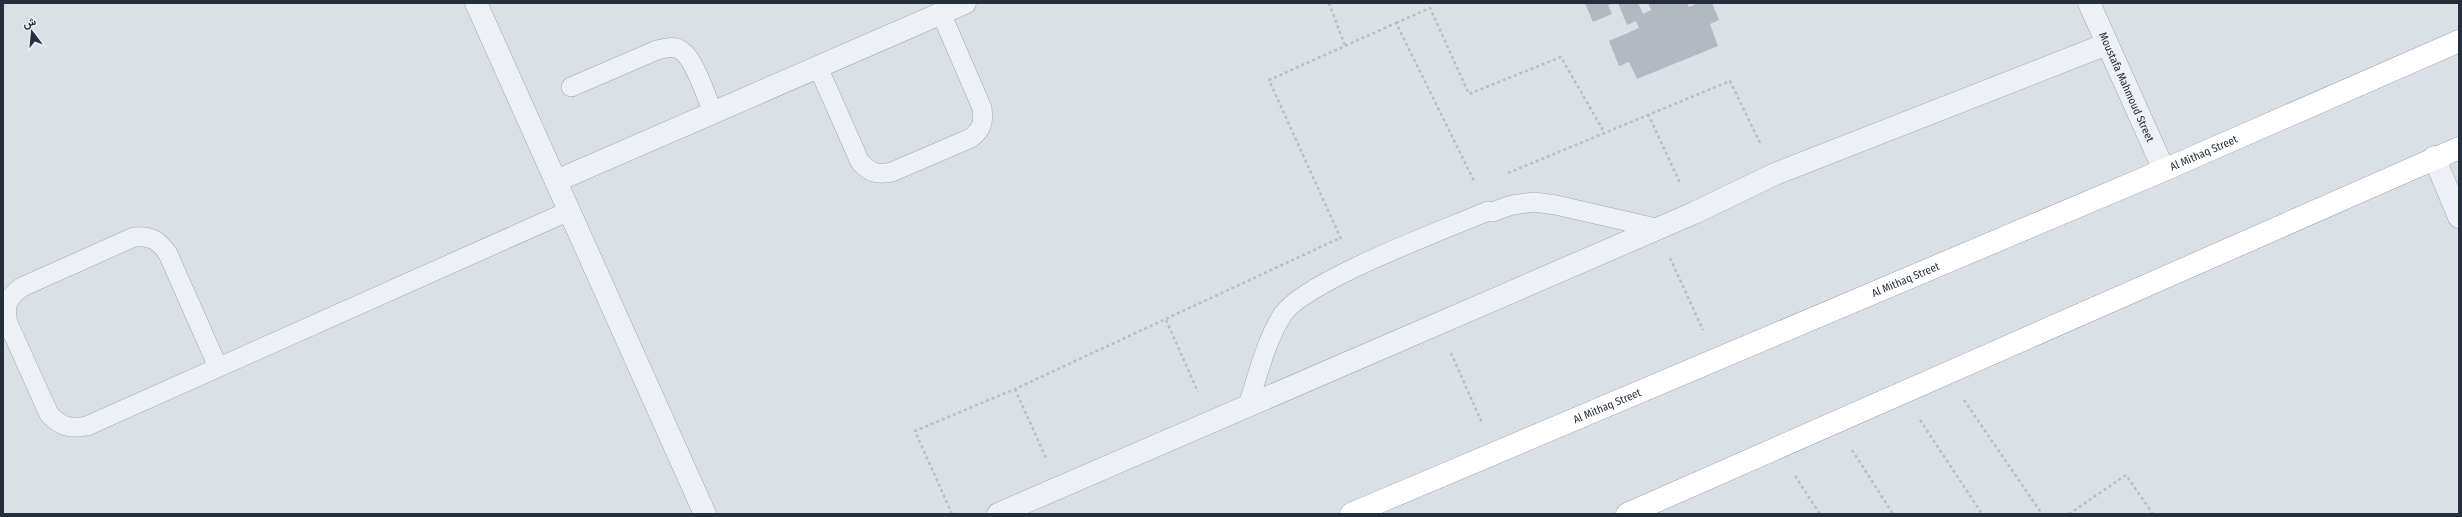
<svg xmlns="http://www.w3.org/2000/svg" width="2462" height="517" viewBox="0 0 2462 517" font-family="'Fira Sans Condensed',Vazirmatn,sans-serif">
  <rect width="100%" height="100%" fill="#dbe0e6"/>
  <!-- building -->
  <path fill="#b2b9c3" d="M1585,3H1614L1608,5L1612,14L1593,22Z
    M1618,3H1638L1643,14L1651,10L1648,3H1687L1689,7L1698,3H1712L1719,20L1710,24L1718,46L1637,79L1629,62L1619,66L1609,41L1639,28L1636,21L1627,25Z"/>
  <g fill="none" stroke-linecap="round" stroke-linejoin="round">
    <defs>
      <path id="service" d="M818,67L860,162C870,173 878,175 892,172L971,138C982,129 984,123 982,108L941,13
        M571,87L657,50C666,48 674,45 682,51C695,60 706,97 713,112
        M218,367L168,254C159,240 151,236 134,237L22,287C7,298 4,306 8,323L49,414C61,427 70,429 87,426L569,211
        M1248,405C1258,375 1266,340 1283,314C1307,280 1444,230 1488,211L1492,212L1512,205L1534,202L1556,205L1656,228"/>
      <g id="minor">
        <path d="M476,3L705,514"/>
        <path id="s1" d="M2089,3L2164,170"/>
        <path d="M2434,157L2459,217"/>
        <path d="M556,181L965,3"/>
        <path d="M998,514L1694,213L1775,174L2107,44"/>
      </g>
      <g id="primary">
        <path id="s2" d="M1351,514L2164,170L2459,41"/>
        <path d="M1627,514L2459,148"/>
      </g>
    </defs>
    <!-- service casing -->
    <use href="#service" stroke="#a1a7b0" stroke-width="20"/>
    <!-- minor casing -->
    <use href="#minor" stroke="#a1a7b0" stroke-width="23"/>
    <!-- primary casing -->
    <use href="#primary" stroke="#9aa4b2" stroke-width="23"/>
    <!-- path -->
    <path stroke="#b9bec4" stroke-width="2.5" stroke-dasharray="3 3" stroke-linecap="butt" d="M1329,3L1345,46
      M1396,23L1430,8L1469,94L1561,57L1604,132
      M1648,114L1681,185
      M1508,173L1730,81L1761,145
      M1341,239L1269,80L1396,23L1475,183
      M1670,258L1703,330
      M1166,320L1198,392
      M1451,353L1482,423
      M1015,389L1046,458
      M1964,400L2042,514
      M1920,420L1982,514
      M1852,450L1893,514
      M1795,476L1820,514
      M952,514L915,431L1015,389L1340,238
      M2069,514L2126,475L2153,514"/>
    <!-- service -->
    <use href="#service" stroke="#edf0f4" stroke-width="19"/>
    <!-- minor -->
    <use href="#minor" stroke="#edf0f4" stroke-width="22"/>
    <!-- primary -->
    <use href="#primary" stroke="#fff" stroke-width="22"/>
  </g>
  <g text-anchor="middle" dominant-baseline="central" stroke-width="3.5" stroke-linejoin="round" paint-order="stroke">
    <!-- street labels -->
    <g font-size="11" fill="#252e3c" stroke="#eaeef4">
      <text stroke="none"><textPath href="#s1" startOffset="92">Moustafa Mahmoud Street</textPath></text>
      <text stroke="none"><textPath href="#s2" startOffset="926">Al Mithaq Street</textPath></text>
      <text stroke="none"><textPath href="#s2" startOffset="602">Al Mithaq Street</textPath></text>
      <text stroke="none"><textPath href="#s2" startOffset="278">Al Mithaq Street</textPath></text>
    </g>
  </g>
  <!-- border -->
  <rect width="2462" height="517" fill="none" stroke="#252e3c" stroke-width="8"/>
  <!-- north arrow -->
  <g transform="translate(32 32) rotate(344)" stroke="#eaeef4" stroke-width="3" paint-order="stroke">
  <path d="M0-3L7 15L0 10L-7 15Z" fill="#252e3c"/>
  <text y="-6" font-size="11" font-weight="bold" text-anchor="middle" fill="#252e3c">ش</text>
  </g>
</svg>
